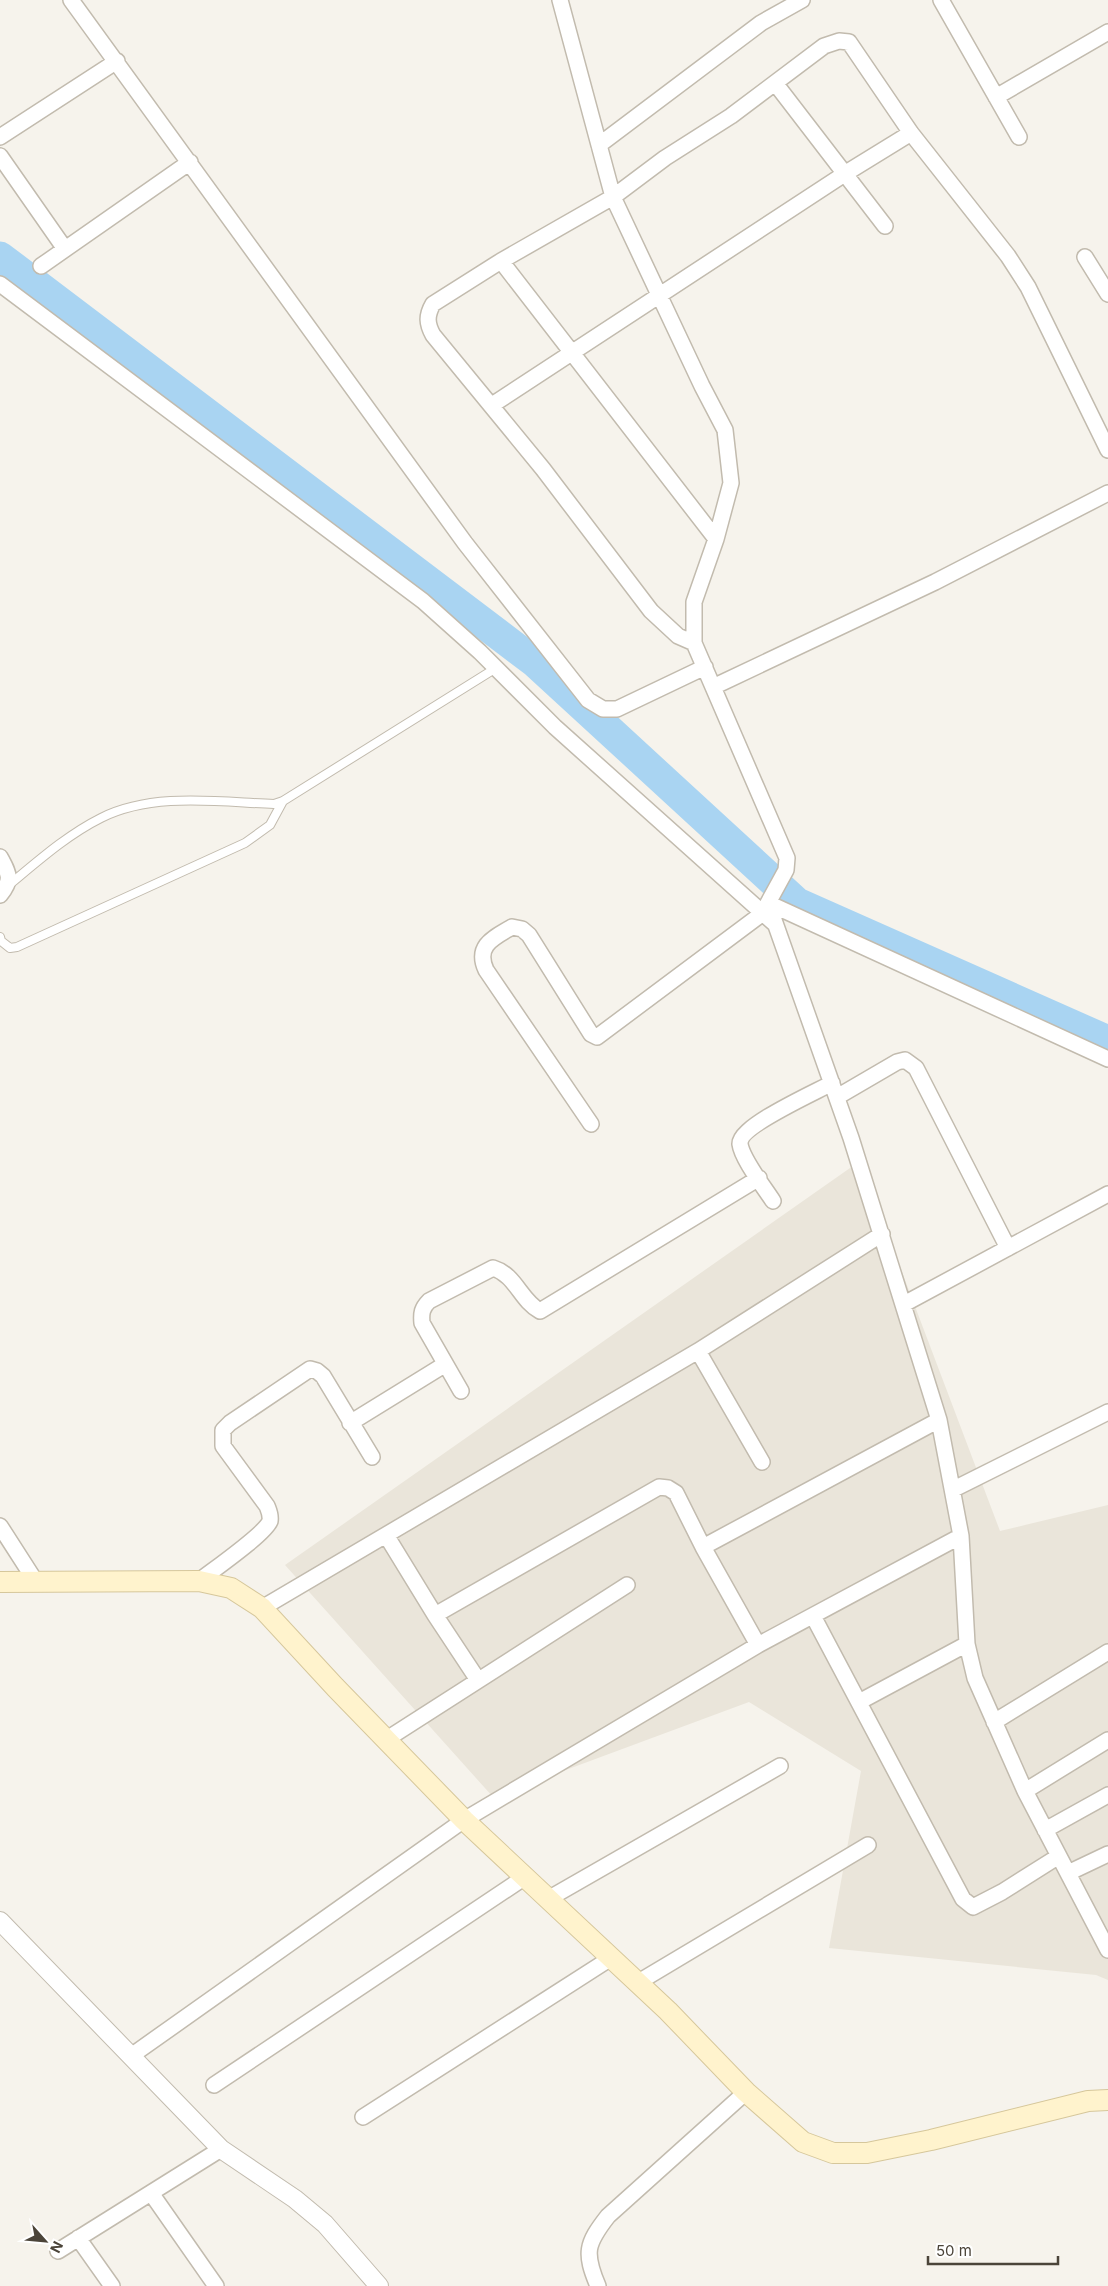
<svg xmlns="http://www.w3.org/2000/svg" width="1108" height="2286" viewBox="0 0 1108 2286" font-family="Inter,sans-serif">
  <rect width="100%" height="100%" fill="#f6f3ec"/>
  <!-- residential -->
  <path fill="#eae5da" d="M860,1161L1000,1531L1108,1505V1980L1096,1975L829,1948L861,1771L749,1702L493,1797L285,1565Z"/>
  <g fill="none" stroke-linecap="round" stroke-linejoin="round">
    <!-- river -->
    <path stroke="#a9d4f2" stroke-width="31" d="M0,257L536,663L797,903L1108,1041"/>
    <defs>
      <path id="service" d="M9,885C38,861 67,835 101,818C153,792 218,802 274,804L283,801L496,668
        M0,937L1,941L10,948L17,947L245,843L270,825L283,801"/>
      <path id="minor" d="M71,0L465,543L588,700L603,709H617L705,667
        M560,0L613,197L702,386L725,430L731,483L716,539L694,602V643L787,858L786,870L768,903L851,1138L939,1420L961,1536L967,1644L975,1678L1025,1791L1108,1950
        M941,0L1019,137
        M775,83L885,226
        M996,97L1108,32
        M0,137L117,61
        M599,145L761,23L802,0
        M0,156L65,249
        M1085,257L1108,294
        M501,261L716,539
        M41,266L190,162
        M0,284L423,601L480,652L555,727L775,924
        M492,405L846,173L911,133
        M694,643L678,636L651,611L543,469L433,335C427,324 426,316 433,304L501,261L613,197L665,158L731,116L824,46L839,41L849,42L911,133L1008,256L1028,287L1108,450
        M713,687L935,582L1108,493
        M0,857C9,874 13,879 0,895
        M768,903L1108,1059
        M837,1097L897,1062L905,1060L916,1068L1008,1248
        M591,1124L486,970C475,946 493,938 512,927L522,929L529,935L591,1034L597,1037L763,913
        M773,1201C764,1187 742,1159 740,1144C739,1126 816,1092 832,1083
        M904,1304L1108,1194
        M698,1351L762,1462
        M461,1391L422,1323C421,1313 422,1308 429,1301L493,1268C516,1275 520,1300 540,1311L759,1178
        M350,1423L444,1365
        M954,1489L1108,1412
        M0,1526L36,1582
        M386,1535L435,1615L478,1680
        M703,1547L939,1420
        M199,1581C213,1570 265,1534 270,1521C271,1515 269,1511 267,1506L223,1446V1430L230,1423L310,1369L317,1371L323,1376L372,1457
        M262,1608L698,1351L882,1234
        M435,1615L659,1487L668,1488L676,1493L703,1547L758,1645
        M813,1616L963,1899L973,1907L1002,1892L1059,1856
        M859,1702L967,1644
        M994,1722L1108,1652
        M387,1739L627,1585
        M1025,1791L1108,1740
        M1045,1830L1108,1795
        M1068,1873L1108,1854
        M548,1899L780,1766
        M637,1983L868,1845
        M131,2056L464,1820L758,1645L961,1536
        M214,2085L525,1877
        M363,2117L611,1958
        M151,2193L216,2286
        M78,2238L112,2286
        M58,2251L221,2149
        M598,2286C584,2253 586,2244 608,2216L746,2092"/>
      <path id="tertiary" d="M0,1921L221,2149L295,2199L325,2224L379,2286"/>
      <path id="secondary" d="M0,1582L199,1581L231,1588L262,1608L335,1687L464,1820L668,2011L746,2092L803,2142L833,2153H867L931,2140L1088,2101L1108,2100"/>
    </defs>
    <!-- service casing -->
    <use href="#service" stroke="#c2bbae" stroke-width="10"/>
    <!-- minor casing -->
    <use href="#minor" stroke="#c2bbae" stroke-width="18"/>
    <!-- tertiary casing -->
    <use href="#tertiary" stroke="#c2bbae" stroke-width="20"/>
    <!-- secondary casing -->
    <use href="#secondary" stroke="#d6c79b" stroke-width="22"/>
    <!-- service -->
    <use href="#service" stroke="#fff" stroke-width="8"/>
    <!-- minor -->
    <use href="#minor" stroke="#fff" stroke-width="15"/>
    <!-- tertiary -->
    <use href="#tertiary" stroke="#fff" stroke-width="18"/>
    <!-- secondary -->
    <use href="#secondary" stroke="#fff3cd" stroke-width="20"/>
  </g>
  <!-- north arrow -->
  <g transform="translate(45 2241) rotate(117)" stroke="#ffffff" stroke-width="4" paint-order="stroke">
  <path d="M0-4L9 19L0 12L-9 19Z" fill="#4b4439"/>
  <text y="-8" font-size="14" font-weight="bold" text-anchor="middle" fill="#4b4439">N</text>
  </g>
  <!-- scale -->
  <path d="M928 2256v8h130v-8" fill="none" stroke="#4b4439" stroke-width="2.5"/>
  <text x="936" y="2256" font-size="15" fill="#4b4439" stroke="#ffffff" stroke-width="4" paint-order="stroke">50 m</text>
</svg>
